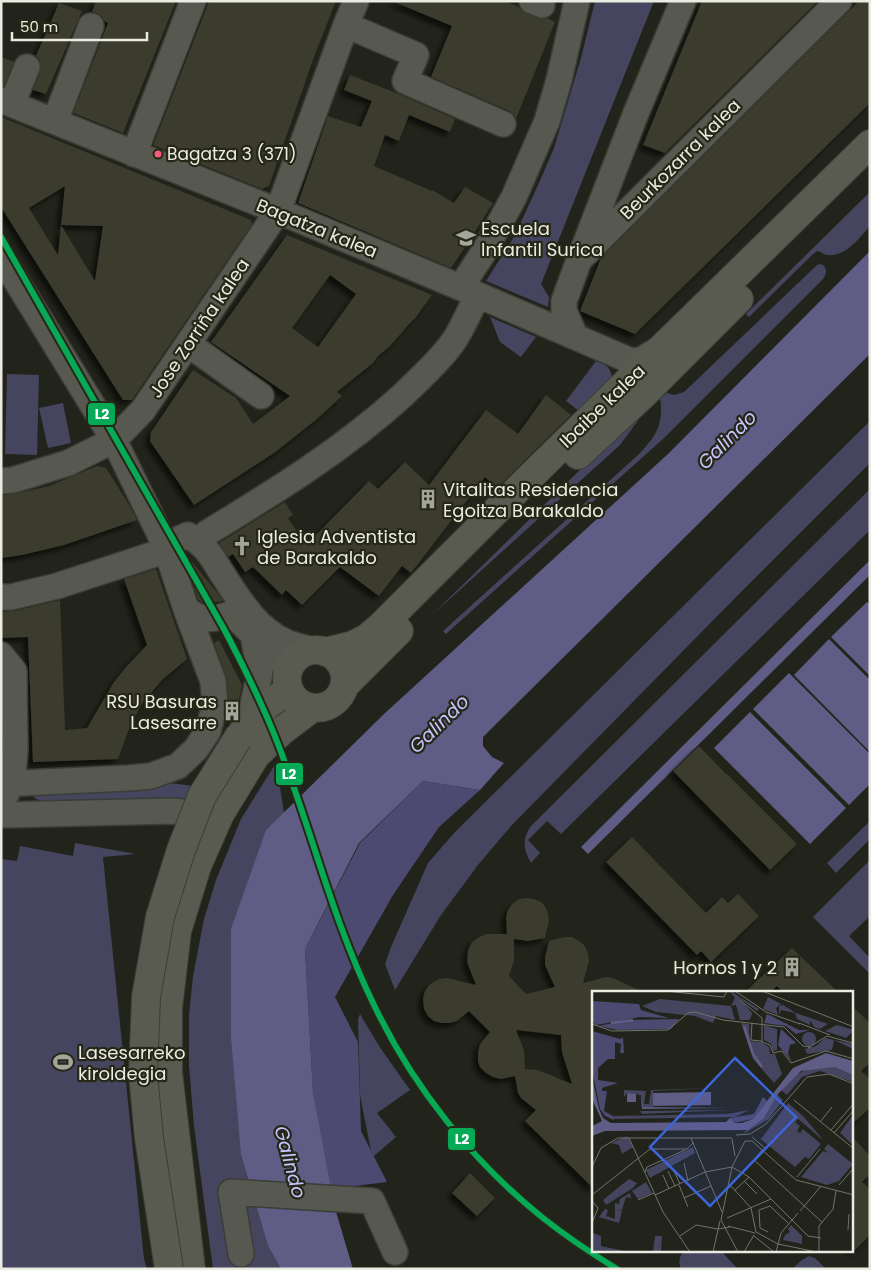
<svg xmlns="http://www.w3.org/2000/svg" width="871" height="1270" viewBox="0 0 871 1270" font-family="Poppins,sans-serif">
  <defs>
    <filter id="shadow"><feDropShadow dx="-4.5" dy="4.5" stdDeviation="2.5" flood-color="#0009"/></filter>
  </defs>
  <rect width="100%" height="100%" fill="#22231a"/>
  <!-- green -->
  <path fill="#45455f" d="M595,1H654L541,284L549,297L548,307L486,281L514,237L539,183L554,148L581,58Z
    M870,192V226C860,237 846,257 828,255C824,255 822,252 817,251L813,254L749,317L746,314Z
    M819,264L823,265C828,270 826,274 823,279L664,438L446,634L443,631L638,455C656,436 664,425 660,398L667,393L674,395L684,392L816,266Z
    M490,317L536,337L521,357L500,342Z
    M596,361C605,364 611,367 612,378L579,411L566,401Z
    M7,374L39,375L37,455L5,454Z
    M63,403L71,443L48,448L39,408Z
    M637,414L639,416V419L620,445L432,615Z
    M870,421V463L736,597L511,826L478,865L441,915L395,990L385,964L391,947L428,863L455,832Z
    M870,489V530L561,834L547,821L528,840L540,853L531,863C523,849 522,839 531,826Z
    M274,766L277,768L284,813L266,831L241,1155L268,1246L281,1269H213L194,1126L189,1066V1015L193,976L204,919L216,880L241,819Z
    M170,783L193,786L183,801L47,802L36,799L32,795C62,793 92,791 121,790C141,789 151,793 170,783Z
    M870,821V839L836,873L827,863Z
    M75,843L136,854L103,857L144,1259L147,1269H1V859L17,861L20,846L73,856Z
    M870,860V916L849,936L870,958V974L813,917Z
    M360,1014L379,1046L410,1090L377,1113L396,1137L374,1156L371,1151L360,1095L358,1019Z
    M684,1251H721L738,1269H681C678,1262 679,1257 684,1251Z
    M809,1256L815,1258L826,1269H792L802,1260Z"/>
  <!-- forest -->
  <path fill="#4c4a70" d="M423,781L480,790L439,827L393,895L335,997L358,1042L361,1131L387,1182L330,1189L313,1092L305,949L360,843Z"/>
  <!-- water -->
  <path fill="#5f5c86" d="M870,251V354L483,737V746L492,757L504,763L480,790L423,781L359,843L305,949L313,1092L334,1205L353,1269H281L268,1246L241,1155L231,1037V929L266,830L384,714L669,453Z
    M870,560V575L588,854L581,847Z
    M867,602L870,604V676L831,637Z
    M829,639L870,680V752L794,675Z
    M789,673L870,754V784L849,805L753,709Z
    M750,712L846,808L810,844L714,748Z"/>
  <!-- building -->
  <path fill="#3a3b2d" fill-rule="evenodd" filter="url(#shadow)" d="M96,1H176L123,133L73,113L108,23L104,21L102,17L97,13L92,12Z
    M209,1H336L314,57L269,186L262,189L153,145Z
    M392,1H506L519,7L521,10L527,14L537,18L544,19L547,18L555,22L516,119L514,115L509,111L431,77L452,26Z
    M702,1H818L665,153L643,145Z
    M859,1H870V103L635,334L580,311L601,258Z
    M59,3L82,11L46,94L33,90L40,72L41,66L39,59L36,56Z
    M1,57L14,62L4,86H1Z
    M350,75L399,94L455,119L450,132L409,115L399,141L385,135L374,166L432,191V190L454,203L465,187L493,203L468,243L451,268L298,203L328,116L361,127L372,101L344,90Z
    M1,117L251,220L252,224L132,400H123L1,207ZM65,186L61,225L103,226L95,281L61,225L58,255L29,208Z
    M287,235L432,295L416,317L410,323L390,346L378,356L373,363L337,392L342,396L317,419L274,453L194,505L150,441L151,432L193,370L236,398L253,424L290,396L211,342ZM330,275L356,294L318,347L292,328Z
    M546,395L571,415L497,488L485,477L411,573L402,566L379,596L340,567L302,605L286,590L282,595L253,567L245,572L233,554L228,557L219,543L285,502L293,515L288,518L306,545L369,481L378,489L405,462L429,485L486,410L518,434Z
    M97,466L106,468L130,506L137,520L64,545L22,555L1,558V495L14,494L49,486Z
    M184,552L220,596L223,601L205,604L198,600L187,566L183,553Z
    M156,569L187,659L163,679L143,702L130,726L118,759L33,762L28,637L1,638V612L14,611L60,600L65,730L87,728L114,682L127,666L147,645L124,579Z
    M219,640L242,685L238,704L231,720L229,709L227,680L214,643Z
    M699,746L726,774H727L797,844L770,870L673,771Z
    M632,837L706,913L722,897L728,903L738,894L759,916L711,962L701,951L697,955L606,862Z
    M526,898L534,899L541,902L545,906L548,913L549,921L545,938L528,941L514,939V961L509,976L526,994L555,987L545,965V957L549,941L565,937H572L579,941L585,946L588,953L589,961L583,983L606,977L613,978L643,992H594V1189L525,1121L536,1110L521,1098L518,1093L515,1076L501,1079L493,1077L486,1073L480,1067L478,1061V1052L480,1044L490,1032L469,1011L457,1021L449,1023H442L434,1021L428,1016L424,1009L423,998L425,991L430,984L439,979L447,978L476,985L467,962L468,950L472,942L479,937L486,934H507L506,917L508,910L512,904L519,899ZM516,1030L561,1035L562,1052L572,1084L538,1070L525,1069L524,1050Z
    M792,948L838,992H783L777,986L770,992H745Z
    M852,1006L870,1023V1063L861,1071L870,1079V1108L852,1124Z
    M852,1136L870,1156V1174L862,1182L870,1189V1235L852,1253Z
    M470,1173L495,1198L477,1216L452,1193Z"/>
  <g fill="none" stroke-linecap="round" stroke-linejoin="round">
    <defs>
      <path id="minor" d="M532,1L542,5
        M346,25L416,55L405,81L503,124
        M1,100L278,211L469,291L478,295L631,361L641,360L661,348
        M12,104L27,67
        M55,121L91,26
        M134,154L193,1
        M583,250L636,113L683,1
        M1,256L114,440L165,545L186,609L213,681L215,705L208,731L196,749L178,766L151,776L129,778L1,784
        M461,287L485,250L514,197L547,121L559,80L577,1
        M575,336L564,311V301L579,260L839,1
        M188,344L261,396
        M1,481L13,480L68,463L114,440L143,410L278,211L346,25L356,1
        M207,533C276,491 344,449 403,395C420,378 439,362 453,342C462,330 470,309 478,295
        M165,545L188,535C205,545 211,555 221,572C239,599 255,628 286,642C295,646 306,648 316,651
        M1,597H11L57,586L152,555
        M186,609C203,622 212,620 231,614C240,621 247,629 255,636C268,647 278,657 289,670
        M1,655L14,671L15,751L12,784L4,798
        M242,731L252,708L260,673L253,634
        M1,815L171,811L182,812
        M241,1254L231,1192L372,1201L395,1252"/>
      <path id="major" d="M578,455L643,395L739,299
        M287 679a29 29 0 1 1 58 0a29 29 0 1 1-58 0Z
        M325,652L353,645L367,638L380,627L528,479L870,144
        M344,686L399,631
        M238,738L267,705L289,690
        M191,1269L168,1072V1008L177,931L197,866L220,814L256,755L283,730L312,708"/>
    </defs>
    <!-- minor casing -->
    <use href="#minor" stroke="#3c3d36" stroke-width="28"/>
    <!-- major casing -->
    <use href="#major" stroke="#3c3d36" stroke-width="30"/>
    <!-- minor -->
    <use href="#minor" stroke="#575850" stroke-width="25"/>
    <!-- major -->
    <use href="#major" stroke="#5a5b50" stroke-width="28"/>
    <defs>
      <path id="major-bridge" d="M169,1269L149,1138L143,1074L146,997L160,917L181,850L202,796L238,738"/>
    </defs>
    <!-- major-bridge casing -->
    <use href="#major-bridge" stroke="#3c3d36" stroke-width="30" stroke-linecap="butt"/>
    <!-- major-bridge -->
    <use href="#major-bridge" stroke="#5a5b50" stroke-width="28"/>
    <defs>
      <path id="metro-1" d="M1,237L224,629C244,667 263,705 278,744C312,831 333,922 374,1005C413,1087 473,1162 543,1218C567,1237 591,1253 617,1269"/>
    </defs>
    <!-- metro-1 casing -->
    <use href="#metro-1" stroke="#262716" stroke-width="10"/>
    <!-- metro-1 -->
    <use href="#metro-1" stroke="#06aa56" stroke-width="6"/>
  </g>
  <!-- icons -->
  <defs>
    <symbol id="school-bare" viewBox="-9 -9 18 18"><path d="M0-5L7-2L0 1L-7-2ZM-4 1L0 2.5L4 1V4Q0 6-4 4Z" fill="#a5a69b" stroke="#262716" stroke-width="2.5" paint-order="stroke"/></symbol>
    <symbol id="building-bare" viewBox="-9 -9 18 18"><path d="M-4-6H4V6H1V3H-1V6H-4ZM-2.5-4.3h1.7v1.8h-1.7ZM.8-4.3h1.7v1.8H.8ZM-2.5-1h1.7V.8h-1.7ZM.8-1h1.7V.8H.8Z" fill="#a5a69b" stroke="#262716" stroke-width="2.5" paint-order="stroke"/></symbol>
    <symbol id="church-bare" viewBox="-9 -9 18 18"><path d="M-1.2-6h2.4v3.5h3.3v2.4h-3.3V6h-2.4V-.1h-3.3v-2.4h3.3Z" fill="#a5a69b" stroke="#262716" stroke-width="2.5" paint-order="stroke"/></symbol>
    <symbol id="stadium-bare" viewBox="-9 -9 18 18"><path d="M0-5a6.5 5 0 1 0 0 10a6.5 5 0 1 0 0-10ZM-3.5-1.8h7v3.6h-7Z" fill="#a5a69b" stroke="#262716" stroke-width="2.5" paint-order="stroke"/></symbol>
  </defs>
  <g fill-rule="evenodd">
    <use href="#school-bare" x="452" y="224" width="28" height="28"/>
    <use href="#building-bare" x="414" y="485" width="28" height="28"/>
    <use href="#church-bare" x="228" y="532" width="28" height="28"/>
    <use href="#building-bare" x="218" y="697" width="28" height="28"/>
    <use href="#building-bare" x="778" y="953" width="28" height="28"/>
    <use href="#stadium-bare" x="49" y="1048" width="28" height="28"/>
  </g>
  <!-- markers -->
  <circle fill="#f75a77" stroke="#262716" stroke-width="2" cx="158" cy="154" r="4.5"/>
  <g text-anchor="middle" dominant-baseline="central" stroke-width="4.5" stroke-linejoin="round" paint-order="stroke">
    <!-- bus labels -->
    <g font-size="17" fill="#ebece1" stroke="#262716" text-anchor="start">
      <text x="167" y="154">Bagatza 3 (371)</text>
    </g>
    <!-- street labels -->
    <g font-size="18" fill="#ebece1" stroke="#262716">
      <text transform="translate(680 159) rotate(-45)">Beurkozarra kalea</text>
      <text transform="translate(317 228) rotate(22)">Bagatza kalea</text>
      <text transform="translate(199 328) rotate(-56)">Jose Zorriña kalea</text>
      <text transform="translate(602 406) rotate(-44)">Ibaibe kalea</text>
    </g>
    <!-- poi labels -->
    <g font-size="18" fill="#ebece1" stroke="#262716" text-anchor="start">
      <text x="481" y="228">Escuela<tspan x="481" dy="21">Infantil Surica</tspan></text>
      <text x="443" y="489">Vitalitas Residencia<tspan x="443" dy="21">Egoitza Barakaldo</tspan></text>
      <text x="257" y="536">Iglesia Adventista<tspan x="257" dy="21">de Barakaldo</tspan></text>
      <text x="217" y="701" text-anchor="end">RSU Basuras<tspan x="217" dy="21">Lasesarre</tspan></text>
      <text x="777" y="967" text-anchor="end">Hornos 1 y 2</text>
      <text x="78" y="1052">Lasesarreko<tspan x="78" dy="21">kiroldegia</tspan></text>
    </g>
    <!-- water labels -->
    <g font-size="19" font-style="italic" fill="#c5c3fe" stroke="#262716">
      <text transform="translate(727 440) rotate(-45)">Galindo</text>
      <text transform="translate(439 724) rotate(-44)">Galindo</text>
      <text transform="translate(290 1162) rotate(75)">Galindo</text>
    </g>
  </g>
  <!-- overview -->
  <g transform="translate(592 991)">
    <rect width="261" height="261" fill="#22231a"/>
    <path d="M138,0L167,18L165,20L147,7L160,22L158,29H148L144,14L139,15L143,29L124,25L121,32L103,25L64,21L50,15L68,8L139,15L143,7ZM176,6L189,13L184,17L186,24L171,18ZM191,14L204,22L236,33L228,38L222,36L218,29V34L205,28L203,22L189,19L187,24V15ZM149,32L157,33L158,50L169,51L177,56L178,63H183L190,83L182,92L161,68ZM172,34L185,38V59L181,60L179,53L172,49ZM245,34L262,39L254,47L233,40ZM210 48a7 7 0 1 1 14 0a7 7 0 1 1-14 0ZM233,47L261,53V58L242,49L240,59L215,63L213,58L224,55ZM219,76H242L261,84V91L228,80L210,86L195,104L189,99L202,85ZM119,97L61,100V116H50L49,103L35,102L32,106V99L54,100L52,113H57L59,99ZM185,103L191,109L177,128L151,143ZM196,112L212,126L232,150L206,128L203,131L208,135L205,140L208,142L211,138L229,153L217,168L213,166L203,176L166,146L169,148ZM135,119H139L50,123L48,120ZM157,119L143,126L22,128L21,125L135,123ZM261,124V154L248,142ZM35,145L41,156L30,163L27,154L19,152ZM236,153L261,173L247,190L235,194L209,186L231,160L236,162L232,158ZM101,156L103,162L58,187L54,179ZM37,188L45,192L41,197L14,214L11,209ZM54,191L60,202L46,208L40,200ZM38,202L39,207L34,206L30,219L25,218L30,220L27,232L7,226L13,218L16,219L14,225L23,228V212L27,213L28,208ZM199,234L210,245V253L191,249L193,244L198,241L196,238ZM1,242L9,245V255L37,261L0,260ZM63,245H70L69,261H61Z" fill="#45455f"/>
    <path d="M0,10L47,13L49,19L77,27L48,26L4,34L0,31ZM175,23L207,39H218L204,43L194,35L172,32ZM87,28L79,38L26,39L6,35L36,29ZM189,38L204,52L198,54L196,63L200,71L186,54ZM0,40L28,48L31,46L32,62H28L29,53L23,51V68H16L6,77V89L26,92L10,97V100H15L12,120L21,125L22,129L13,125L8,118L0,79ZM171,106L175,110L161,128L141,132L138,127L162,123Z" fill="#4c4a70"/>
    <path d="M234,62L261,70V84L242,76L209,80L185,104L172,127L156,139L13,140L0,145V135L10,130L0,108V86L7,118L11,127L19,132L134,131L138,127L142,132H150L161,128L201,77ZM119,101V114L61,115V102ZM35,102L49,103L51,116L135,117L50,118L49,104L44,103V111H35Z" fill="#5f5c86"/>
    <path fill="none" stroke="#5f5c86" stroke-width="2.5" d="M19,32L41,29M152,35L161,63L170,76"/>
    <path fill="none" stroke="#72736a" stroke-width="1" d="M73,0L132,6L135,0M143,0L174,21L208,33M170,0L262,36M148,9L170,27V51L178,54L181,62L190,60L199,72L234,60L262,68M160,32L159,49L170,50M207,32L238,44M0,33L20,40L76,39L96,22L103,21L131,29L192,36L211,55L219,56M216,57L235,45L261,52M202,109L262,158M228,131L240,116M239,139L262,112M242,142L262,119M144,144L158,143L174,133L215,86L237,83L262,93M160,146L174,158M37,147L71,221L98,261M99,147L130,221M140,148L143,165M170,159L162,169L230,231M92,172L96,190M0,176L9,157L26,147H140M81,178L88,193M76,180L83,195M53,181L55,176L93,159M71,184L77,198M205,186L228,158M152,190L165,203M87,194L96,216M247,194L262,177M136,196H140L159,217L164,241L186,253L225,261M143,199L157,186M0,204L58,158H95L101,152M63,204L113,181L140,176L157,186L216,245L229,247M92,207L119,195M46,209L62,202M0,210L6,217L0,232M208,220L229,195M135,227L179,208M136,235L163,242M256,239L257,223M176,241L168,237L167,219L178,215L196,232M88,245L104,234L126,238L138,236M162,245L182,261M121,261L128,230M146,261L129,229L140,176L153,150H160L204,189L262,204M152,261L162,244M184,261L189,242L206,222M227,261V235L241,218L244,200"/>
    <path fill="#3c66d9" fill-opacity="0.15" stroke="#3c66d9" stroke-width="2.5" d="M143,67L204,126L118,215L58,156Z"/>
    <rect width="261" height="261" fill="none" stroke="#ebece1" stroke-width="2.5"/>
  </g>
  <g stroke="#262716" stroke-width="2">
    <rect x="87" y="402" width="29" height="24" rx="5" fill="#06aa56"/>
    <rect x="275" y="762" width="29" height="24" rx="5" fill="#06aa56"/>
    <rect x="447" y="1127" width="29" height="24" rx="5" fill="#06aa56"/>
  </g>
  <g font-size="14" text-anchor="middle" font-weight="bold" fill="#fff">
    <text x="102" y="419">L2</text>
    <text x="289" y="779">L2</text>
    <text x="462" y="1144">L2</text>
  </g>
  <!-- border -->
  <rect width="871" height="1270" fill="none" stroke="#ebece1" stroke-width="5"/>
  <!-- scale -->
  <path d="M12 32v8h135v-8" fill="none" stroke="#ebece1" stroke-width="2.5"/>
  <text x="20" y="32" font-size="15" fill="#ebece1" stroke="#262716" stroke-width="4" paint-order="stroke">50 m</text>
</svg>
